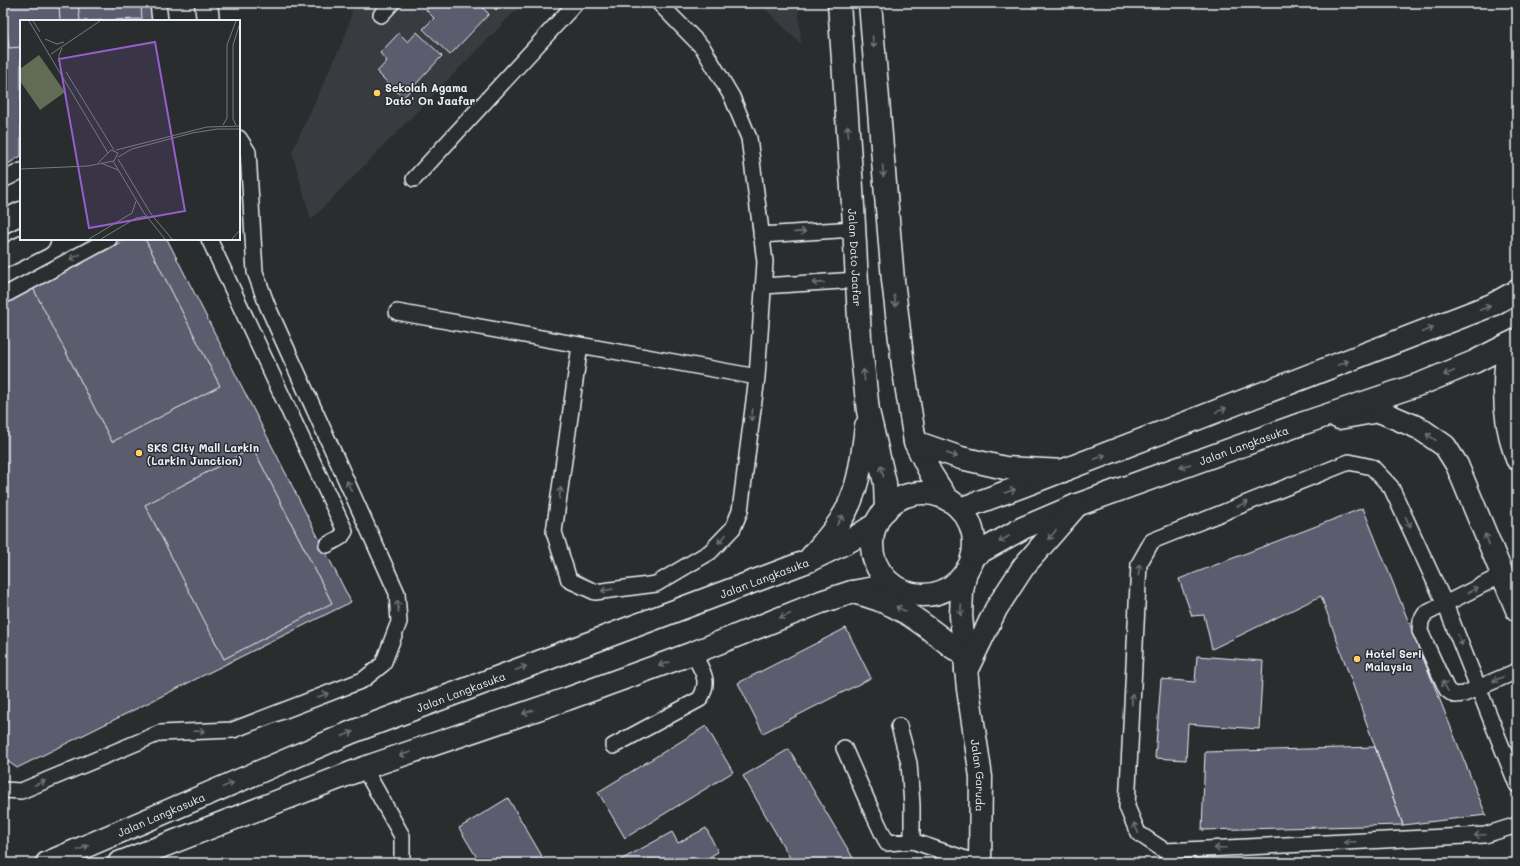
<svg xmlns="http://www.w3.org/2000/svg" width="1520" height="866" viewBox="0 0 1520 866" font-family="Mali,sans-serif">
  <rect width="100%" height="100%" fill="#2a2d2e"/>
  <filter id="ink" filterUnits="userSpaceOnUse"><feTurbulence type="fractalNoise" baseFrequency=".025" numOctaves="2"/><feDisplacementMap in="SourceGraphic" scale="8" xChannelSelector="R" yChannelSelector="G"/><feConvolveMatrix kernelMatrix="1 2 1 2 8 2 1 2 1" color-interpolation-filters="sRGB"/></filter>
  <g filter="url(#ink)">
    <!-- built -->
    <path fill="#393b41" d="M354,3H523L311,220L292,152L346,34Z
      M759,3H798L801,44Z"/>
    <!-- building -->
    <path fill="#5d5c6e" stroke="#e8f1f8" d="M3,3H76L59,5L60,21H21V58L20,47L9,48L7,31L3,32Z
      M3,3H153L156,21H21V156L3,167Z
      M78,3H150V4L141,5L142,19L80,21Z
      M433,3H478L489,14L450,55L423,29L434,18L426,10Z
      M489,3H503L496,10Z
      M417,32L442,56L403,98L377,72L387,61L380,53L399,33L408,42Z
      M116,239H167L351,602L17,768L3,758V303Z
      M127,239H145L220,386L112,442L33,288Z
      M253,448L332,603L224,659L145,505Z
      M1363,508L1486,815L1403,825L1321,596L1212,649L1204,615L1192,616L1179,579Z
      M846,628L871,678L763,733L738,683Z
      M1197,656L1263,661L1259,729L1188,724L1186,760L1155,758L1161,679L1195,682Z
      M706,726L733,772L625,838L598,792Z
      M1375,747L1403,825L1202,830L1205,752Z
      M789,749L856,863H793L743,776Z
      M508,798L546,863H480L459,828Z
      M706,828L718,852L699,863H615L672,832L678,843Z"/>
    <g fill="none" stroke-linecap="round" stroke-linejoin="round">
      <defs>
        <path id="service" d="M158,3L160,21
          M381,15L392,3
          M414,179L576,3
          M3,180L21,171
          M761,235L854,229
          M209,239L345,531L341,537L327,545
          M763,286L857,280
          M3,296L109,239
          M397,312L757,377
          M580,345L554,532L569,580L595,592L656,584L710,552L733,528L740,511L757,377L765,262L749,138L732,97L703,48L659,3
          M1502,575L1425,614L1421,621L1420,631L1447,690L1454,695L1464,694L1517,671
          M899,726L909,763L912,805V841
          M613,746L700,699C711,680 702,671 693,653
          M844,748L870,807L887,843L912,841L978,863
          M364,768L402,836V863
          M1517,785L1445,604L1391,487L1372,467L1349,462L1152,541L1139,564L1127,807L1138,833L1165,851L1485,835L1517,825
          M3,790L21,791L160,733L233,730L363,680L383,664L399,622L397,593L267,305L255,272L248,152L239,138"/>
        <path id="minor" d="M206,3L208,21
          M3,222L21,213
          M3,257L39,239"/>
        <path id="tertiary" d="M1509,344C1502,384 1503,421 1517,459
          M1339,418L1379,411L1419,428L1445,446L1457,465L1517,610"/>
        <g id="secondary">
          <path d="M960,509L1020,487L1492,305L1517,291"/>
          <path id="s1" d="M973,556L1023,528L1077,505L1301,424L1423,383L1474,362L1517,340"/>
          <path id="s2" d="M47,863L352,732L808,561L851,540L876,524"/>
          <path d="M119,863L364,768L567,699L693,653L821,602L852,592L892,585"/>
        </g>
        <g id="primary">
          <path id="s3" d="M839,3L852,188L860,338L868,411L885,483L886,510"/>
          <path d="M870,3L893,280L903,365L915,442L931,474L947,499"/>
          <path d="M915,442L961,458L1005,468L1064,471"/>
          <circle cx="923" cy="544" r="51"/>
          <path d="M808,561C818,548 831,535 840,521C859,493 862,458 866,426"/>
          <path id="s4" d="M966,571L962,591L961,616L968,689L981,777L980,863"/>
          <path d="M852,592C896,601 921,622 955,649"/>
          <path d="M966,671L996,609L1024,566L1077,505"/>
        </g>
      </defs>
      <!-- service casing -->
      <use href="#service" stroke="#e8f1f8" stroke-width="18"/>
      <!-- minor casing -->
      <use href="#minor" stroke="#e8f1f8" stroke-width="25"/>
      <!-- tertiary casing -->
      <use href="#tertiary" stroke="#e8f1f8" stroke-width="25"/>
      <!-- secondary casing -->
      <use href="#secondary" stroke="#e8f1f8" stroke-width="25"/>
      <!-- primary casing -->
      <use href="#primary" stroke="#e8f1f8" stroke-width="25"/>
      <!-- service -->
      <use href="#service" stroke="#2a2d2e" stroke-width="15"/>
      <!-- minor -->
      <use href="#minor" stroke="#2a2d2e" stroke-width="22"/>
      <!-- tertiary -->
      <use href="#tertiary" stroke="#2a2d2e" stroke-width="22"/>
      <!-- secondary -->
      <use href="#secondary" stroke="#2a2d2e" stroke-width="22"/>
      <!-- primary -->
      <use href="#primary" stroke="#2a2d2e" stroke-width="22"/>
    </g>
    <!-- one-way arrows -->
    <defs><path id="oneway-shaft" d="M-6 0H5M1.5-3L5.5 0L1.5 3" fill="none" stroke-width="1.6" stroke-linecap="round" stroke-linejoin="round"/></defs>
    <g stroke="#6c7275">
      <use href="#oneway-shaft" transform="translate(873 42) rotate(85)"/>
      <use href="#oneway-shaft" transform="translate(848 131) rotate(-94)"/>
      <use href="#oneway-shaft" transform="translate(883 171) rotate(86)"/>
      <use href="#oneway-shaft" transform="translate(800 232) rotate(-4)"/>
      <use href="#oneway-shaft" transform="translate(75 257) rotate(152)"/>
      <use href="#oneway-shaft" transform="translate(818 283) rotate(176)"/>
      <use href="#oneway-shaft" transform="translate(895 301) rotate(83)"/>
      <use href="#oneway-shaft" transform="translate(1485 308) rotate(-21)"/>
      <use href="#oneway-shaft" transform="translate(1428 330) rotate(-21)"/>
      <use href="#oneway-shaft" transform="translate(1343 363) rotate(-21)"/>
      <use href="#oneway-shaft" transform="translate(1449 373) rotate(158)"/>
      <use href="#oneway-shaft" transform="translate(864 375) rotate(-96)"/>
      <use href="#oneway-shaft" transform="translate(1221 410) rotate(-21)"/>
      <use href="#oneway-shaft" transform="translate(752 415) rotate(97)"/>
      <use href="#oneway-shaft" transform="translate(1431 437) rotate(-145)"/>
      <use href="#oneway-shaft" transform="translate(952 455) rotate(19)"/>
      <use href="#oneway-shaft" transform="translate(1100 457) rotate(-21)"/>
      <use href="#oneway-shaft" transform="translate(1185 466) rotate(160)"/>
      <use href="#oneway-shaft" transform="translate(882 471) rotate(-105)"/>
      <use href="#oneway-shaft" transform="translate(349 486) rotate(-114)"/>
      <use href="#oneway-shaft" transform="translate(1010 491) rotate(-19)"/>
      <use href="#oneway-shaft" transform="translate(560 493) rotate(-82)"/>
      <use href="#oneway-shaft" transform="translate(1243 504) rotate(-22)"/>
      <use href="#oneway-shaft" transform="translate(840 520) rotate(-57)"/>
      <use href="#oneway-shaft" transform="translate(1408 522) rotate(65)"/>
      <use href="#oneway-shaft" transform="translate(1052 535) rotate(130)"/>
      <use href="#oneway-shaft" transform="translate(722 539) rotate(134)"/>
      <use href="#oneway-shaft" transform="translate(1004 539) rotate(150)"/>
      <use href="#oneway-shaft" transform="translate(1487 539) rotate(-112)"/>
      <use href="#oneway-shaft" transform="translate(1139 570) rotate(-84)"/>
      <use href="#oneway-shaft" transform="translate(607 590) rotate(172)"/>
      <use href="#oneway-shaft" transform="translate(1473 590) rotate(-27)"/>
      <use href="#oneway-shaft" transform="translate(398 606) rotate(-95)"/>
      <use href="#oneway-shaft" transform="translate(901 609) rotate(-152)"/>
      <use href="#oneway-shaft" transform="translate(961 610) rotate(92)"/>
      <use href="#oneway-shaft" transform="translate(785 616) rotate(158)"/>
      <use href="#oneway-shaft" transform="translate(1460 640) rotate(68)"/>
      <use href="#oneway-shaft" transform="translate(664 664) rotate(160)"/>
      <use href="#oneway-shaft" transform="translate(521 668) rotate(-21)"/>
      <use href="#oneway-shaft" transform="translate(1498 679) rotate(157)"/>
      <use href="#oneway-shaft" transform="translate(1445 686) rotate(-120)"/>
      <use href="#oneway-shaft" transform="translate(323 695) rotate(-21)"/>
      <use href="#oneway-shaft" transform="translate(1132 699) rotate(-87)"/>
      <use href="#oneway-shaft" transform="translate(528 712) rotate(161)"/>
      <use href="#oneway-shaft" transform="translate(199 731) rotate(-2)"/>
      <use href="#oneway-shaft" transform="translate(348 734) rotate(-23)"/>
      <use href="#oneway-shaft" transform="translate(405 754) rotate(161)"/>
      <use href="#oneway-shaft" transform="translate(40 783) rotate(-23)"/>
      <use href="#oneway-shaft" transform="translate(228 785) rotate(-23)"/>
      <use href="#oneway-shaft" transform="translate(1136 828) rotate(-114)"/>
      <use href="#oneway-shaft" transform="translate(1480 835) rotate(175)"/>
      <use href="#oneway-shaft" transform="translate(1350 842) rotate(177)"/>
      <use href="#oneway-shaft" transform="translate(83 848) rotate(-23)"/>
      <use href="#oneway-shaft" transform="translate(1220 848) rotate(177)"/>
    </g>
  </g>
  <!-- markers -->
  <g fill="#ffd166" stroke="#2a2d2e" stroke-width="1.5">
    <circle cx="377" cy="93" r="4"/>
    <circle cx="139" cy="453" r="4"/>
    <circle cx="1357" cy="659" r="4"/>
  </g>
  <g text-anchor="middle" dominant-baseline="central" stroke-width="3" stroke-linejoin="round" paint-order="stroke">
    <!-- poi labels -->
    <g font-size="11" font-weight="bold" fill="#e8f1f8" stroke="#2a2d2e" text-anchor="start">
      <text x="385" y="87">Sekolah Agama<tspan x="385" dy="13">Dato' On Jaafar</tspan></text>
      <text x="147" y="447">SKS City Mall Larkin<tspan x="147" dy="13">(Larkin Junction)</tspan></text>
      <text x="1365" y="653">Hotel Seri<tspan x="1365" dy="13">Malaysia</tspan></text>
    </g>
    <!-- street labels -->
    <g font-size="11" fill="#e8f1f8" stroke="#2a2d2e">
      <text stroke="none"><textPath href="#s3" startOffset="255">Jalan Dato Jaafar</textPath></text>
      <text stroke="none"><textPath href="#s1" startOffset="293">Jalan Langkasuka</textPath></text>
      <text stroke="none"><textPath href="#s2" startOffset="772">Jalan Langkasuka</textPath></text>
      <text stroke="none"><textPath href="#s2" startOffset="448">Jalan Langkasuka</textPath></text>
      <text stroke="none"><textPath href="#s4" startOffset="206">Jalan Garuda</textPath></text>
      <text stroke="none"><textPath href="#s2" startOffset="124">Jalan Langkasuka</textPath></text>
    </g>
  </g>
  <!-- overview -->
  <g transform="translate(20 20)">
    <rect width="220" height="220" fill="#2a2d2e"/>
    <path d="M19,35L45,72L20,90L0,61V49Z" fill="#606d54"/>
    <path fill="none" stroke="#767b7f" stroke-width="1" d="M9,1L88,133M13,1L20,12M25,19L37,24L44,22M31,34L80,1M39,42V35L42,28M46,52L94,130M203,105L207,98V25L216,1M216,105L213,99V25L220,3M96,130L187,107L220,106M98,137L112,129L172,113L198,109H220M98,139L131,194L152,219M93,141L124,193L145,219M81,143L98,150M0,149L68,146L94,141L98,133L91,130L78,143M69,219L112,193L116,181M81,219L116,198L127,196M212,219L220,210"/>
    <path fill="#965dcd" fill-opacity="0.15" stroke="#965dcd" stroke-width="2" d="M135,22L165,191L69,208L39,39Z"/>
    <rect width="220" height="220" fill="none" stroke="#e8f1f8" stroke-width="2"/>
  </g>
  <!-- margin -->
  <rect width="1520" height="866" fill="none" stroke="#2a2d2e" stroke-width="16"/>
  <rect x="8" y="8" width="1504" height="850" fill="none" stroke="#e8f1f8" stroke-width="1.5" filter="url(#ink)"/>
</svg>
